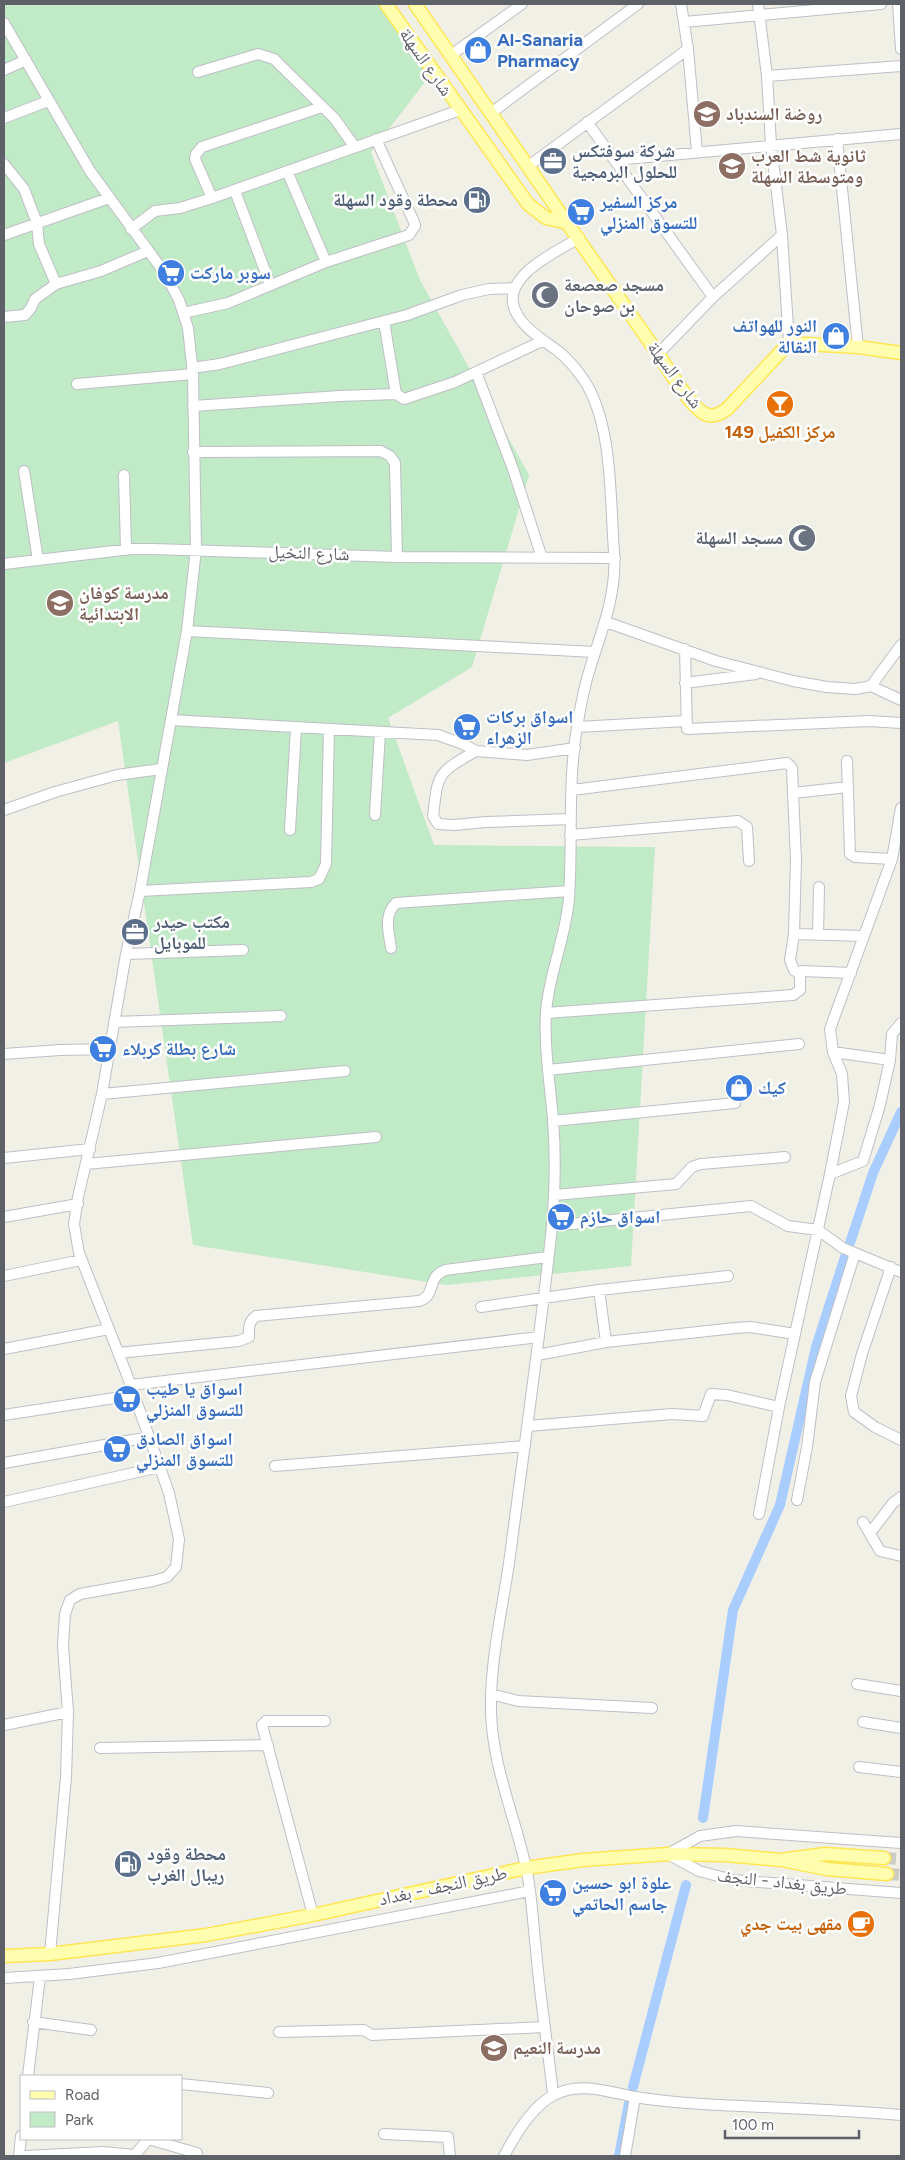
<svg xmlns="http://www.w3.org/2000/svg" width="905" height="2160" viewBox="0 0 905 2160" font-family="Figtree,'Noto Naskh Arabic',sans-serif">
  <rect width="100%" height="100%" fill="#f1f0e7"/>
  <!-- green -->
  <path fill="#c1eac7" d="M4,4H380L432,73L371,152L420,280L529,475L472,667L388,718L434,845L655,847L631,1266L447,1285L193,1245L118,721L4,763Z"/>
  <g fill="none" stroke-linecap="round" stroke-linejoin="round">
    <!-- canal -->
    <path stroke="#a9cdff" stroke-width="10" d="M850,1243L873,1173L901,1112
      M703,1818L733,1610L780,1505L816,1347L845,1257
      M633,2087L686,1885
      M619,2156L629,2103"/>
    <!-- major-tunnel -->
    <path stroke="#ccccc7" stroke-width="12" stroke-dasharray="12 6" stroke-linecap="butt" d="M884,1858L901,1859
      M887,1874L901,1875"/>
    <defs>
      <path id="minor" d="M681,4L688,49L697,152
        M758,4L767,76L771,144L782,235L789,343
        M898,4L901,49
        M684,22L881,4
        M4,23L90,171L164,272L179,300L188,328L193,374L196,549L187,631L140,891L126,954L102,1094L78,1197L74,1224L79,1253L127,1375L169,1493L179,1539L176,1567L167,1577L153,1581L80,1594L70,1600L65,1614L63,1646L68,1712L66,1777L50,1954
        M451,55L522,4
        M4,70L26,60
        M198,72L258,54L274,59L335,119L354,146
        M767,76L901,66
        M491,113L638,4
        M4,118L48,101
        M587,122L713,297
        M837,139L858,347
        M615,160L901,134
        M4,164L24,189L37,223L39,244L56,284L101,271L148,251
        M527,167L688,49
        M287,171L326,262
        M235,191L270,284
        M212,198L195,159L196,154L202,147L322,107
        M131,229L155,211L180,208L212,198L460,110
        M4,235L109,198
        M183,313L228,303L326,262L409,235L415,226L414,222L376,139
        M4,317L25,315L31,308L35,299L56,284
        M384,321L396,394
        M658,354L713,297L782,235
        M192,368L220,364L407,315L462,295L489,289L514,288
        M476,372L513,469L542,558
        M77,384L193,374
        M193,406L340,396L396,394L404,399L455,382L542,341
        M193,452L381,451L390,456L395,463L397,557
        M24,471L38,560
        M124,475L126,550
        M4,564L131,549H153L397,557L615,558
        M606,622L716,661L751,670L793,681L827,687L855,689L871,686L901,700
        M187,631L595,652
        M685,649L687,729L869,721L901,723
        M685,683L756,674
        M871,686L901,645
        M171,720L438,735L463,744L476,751L527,755L575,748
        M577,727L686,721
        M476,751C437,773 438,773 433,816L438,824L454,825L486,822L570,819
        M847,761L850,854L855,857L892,859
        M572,790L787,763L792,768L793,793L848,787
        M793,793L796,859L794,934L790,960L794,970L800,974
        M4,810L55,792L117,775L161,769
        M375,815L380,733
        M290,830L296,728
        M570,835L738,821L747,827L749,861
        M140,891L311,882L319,879L326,864L329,729
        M794,934L864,936
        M818,935L819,887
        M391,948C389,932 383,916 396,903L569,891
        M126,954L243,950
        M546,1013L793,995L800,990V974L802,971L851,973
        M114,1022L281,1016
        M833,1052L890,1060
        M4,1054L60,1050L110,1049
        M548,1070L799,1044
        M102,1094L345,1071
        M553,1121L735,1103
        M4,1158L90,1149
        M86,1164L376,1137
        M830,1174L863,1161L880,1105L890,1060L892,1034L901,1023
        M555,1195L676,1184L692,1167L701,1164L785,1157
        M4,1217L78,1204
        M552,1226L751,1206L788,1226L818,1230L843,1248L901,1272
        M891,1267L862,1354L851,1396L854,1412L875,1427L901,1440
        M4,1276L81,1260
        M599,1290L606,1342
        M481,1307L599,1290L728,1276
        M4,1349L109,1329
        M118,1353L239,1341L249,1337C249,1328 248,1322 256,1316L419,1301C432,1297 429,1288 435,1278C437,1274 441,1272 445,1270L548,1257
        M537,1355L606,1342L735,1328L750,1327L795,1334
        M131,1385L539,1337
        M4,1415L134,1395
        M528,1426L672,1414L703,1416L711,1394L727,1395L779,1407
        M4,1463L149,1437
        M275,1466L525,1446
        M797,1500L807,1447L815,1382L855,1253
        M4,1502L160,1467
        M759,1514L779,1407L830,1174L844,1102L842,1074L833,1052L830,1029L892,859L901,808
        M863,1522L880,1551L901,1556
        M870,1533L893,1503L901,1497
        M857,1684L901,1691
        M491,1694L518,1701L652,1708
        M863,1722L901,1728
        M4,1725L68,1712
        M100,1748L268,1745
        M859,1767L901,1772
        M901,1843L736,1831L700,1836L668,1854L699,1871L733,1880L901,1893
        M313,1915L262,1725L266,1721H325
        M4,1978L69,1974L158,1963L530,1891
        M33,2022L91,2030
        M279,2032L364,2030L372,2035L545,2027
        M28,2076L40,1977
        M181,2084L268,2093
        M553,2095C548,2047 540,1998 536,1950C533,1924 532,1898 527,1872C516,1819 492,1766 491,1711C490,1659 503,1607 510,1556C524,1449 539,1343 551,1236C555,1197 556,1158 553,1119C550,1084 544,1048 546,1012C549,973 566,937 569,898C573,839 567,780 578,722C581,703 585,684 591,665C603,627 617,593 614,552C610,500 613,424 584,380C577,370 568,359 558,351C543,340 516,324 513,303C508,273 558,251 579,238
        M384,2134L448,2137L450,2156
        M19,2156L21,2136
        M25,2156L103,2152L135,2155L148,2139L197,2153
        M504,2156C515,2135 532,2106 554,2095C580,2081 608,2092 635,2097C678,2104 721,2105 764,2107C810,2109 856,2111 901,2115
        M625,2156L635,2097"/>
      <path id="major" d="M386,4L528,204L546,218L568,223
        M415,4L658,354C667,367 693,412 708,415C715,417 721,413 727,409L789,343L858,347L901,353
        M786,1861L827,1869L887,1874
        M4,1956L50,1954L206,1935L313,1915L526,1868L583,1860L668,1854L725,1855L781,1860L825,1854L884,1858"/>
    </defs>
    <!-- minor casing -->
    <use href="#minor" stroke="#bebfc6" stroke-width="12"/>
    <!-- major casing -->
    <use href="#major" stroke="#fee653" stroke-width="15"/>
    <!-- minor -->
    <use href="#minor" stroke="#fff" stroke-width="10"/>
    <!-- major -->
    <use href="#major" stroke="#fffdae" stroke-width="12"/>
  </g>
  <!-- icons -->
  <defs>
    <symbol id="shop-disc" viewBox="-11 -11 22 22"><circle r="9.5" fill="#3f7fe0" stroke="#fff"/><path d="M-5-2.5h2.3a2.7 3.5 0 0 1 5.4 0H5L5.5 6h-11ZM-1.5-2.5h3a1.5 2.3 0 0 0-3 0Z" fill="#fff"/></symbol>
    <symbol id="school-disc" viewBox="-11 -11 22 22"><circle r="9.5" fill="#8d6e63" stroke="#fff"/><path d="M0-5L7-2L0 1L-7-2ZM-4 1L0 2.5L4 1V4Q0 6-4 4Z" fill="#fff"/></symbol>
    <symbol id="office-disc" viewBox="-11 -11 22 22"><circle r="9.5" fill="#5c6f8a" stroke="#fff"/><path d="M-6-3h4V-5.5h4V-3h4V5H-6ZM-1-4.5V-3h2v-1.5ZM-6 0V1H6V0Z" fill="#fff"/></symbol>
    <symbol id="fuel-disc" viewBox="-11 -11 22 22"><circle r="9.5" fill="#5c6f8a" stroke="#fff"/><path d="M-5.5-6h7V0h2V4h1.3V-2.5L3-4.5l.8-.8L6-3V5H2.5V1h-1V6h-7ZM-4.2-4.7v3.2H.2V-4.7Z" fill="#fff"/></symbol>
    <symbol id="supermarket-disc" viewBox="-11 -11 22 22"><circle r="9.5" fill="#3f7fe0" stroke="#fff"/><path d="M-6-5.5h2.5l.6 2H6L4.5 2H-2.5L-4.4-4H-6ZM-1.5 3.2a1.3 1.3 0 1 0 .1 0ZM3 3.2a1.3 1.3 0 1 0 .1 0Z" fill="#fff"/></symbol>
    <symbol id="mosque-disc" viewBox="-11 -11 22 22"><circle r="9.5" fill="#6b7280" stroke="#fff"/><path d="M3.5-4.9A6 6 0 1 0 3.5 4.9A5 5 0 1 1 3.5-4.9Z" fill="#fff"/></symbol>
    <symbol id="bar-disc" viewBox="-11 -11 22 22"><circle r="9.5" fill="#e8710a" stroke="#fff"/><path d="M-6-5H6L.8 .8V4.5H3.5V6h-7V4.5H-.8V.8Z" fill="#fff"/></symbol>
    <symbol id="cafe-disc" viewBox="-11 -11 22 22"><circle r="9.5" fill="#e8710a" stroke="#fff"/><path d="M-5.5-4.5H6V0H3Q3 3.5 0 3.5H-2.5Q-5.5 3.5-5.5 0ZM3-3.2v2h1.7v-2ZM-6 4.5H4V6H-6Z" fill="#fff"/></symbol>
  </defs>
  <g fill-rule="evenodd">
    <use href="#shop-disc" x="462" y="34" width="32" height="32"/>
    <use href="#school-disc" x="691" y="98" width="32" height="32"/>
    <use href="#office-disc" x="537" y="145" width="32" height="32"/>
    <use href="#school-disc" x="716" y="150" width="32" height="32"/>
    <use href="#fuel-disc" x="461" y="184" width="32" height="32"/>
    <use href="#supermarket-disc" x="565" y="196" width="32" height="32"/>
    <use href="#supermarket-disc" x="155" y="257" width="32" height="32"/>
    <use href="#mosque-disc" x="529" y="279" width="32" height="32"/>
    <use href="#shop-disc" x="820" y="320" width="32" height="32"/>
    <use href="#bar-disc" x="764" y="388" width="32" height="32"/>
    <use href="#mosque-disc" x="786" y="522" width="32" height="32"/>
    <use href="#school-disc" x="44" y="587" width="32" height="32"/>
    <use href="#supermarket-disc" x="451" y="711" width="32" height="32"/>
    <use href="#office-disc" x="119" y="916" width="32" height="32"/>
    <use href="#supermarket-disc" x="87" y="1033" width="32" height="32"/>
    <use href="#shop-disc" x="723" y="1072" width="32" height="32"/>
    <use href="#supermarket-disc" x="545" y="1201" width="32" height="32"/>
    <use href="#supermarket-disc" x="111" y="1383" width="32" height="32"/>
    <use href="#supermarket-disc" x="101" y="1433" width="32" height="32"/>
    <use href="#fuel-disc" x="112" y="1848" width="32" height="32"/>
    <use href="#supermarket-disc" x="537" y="1877" width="32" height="32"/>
    <use href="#cafe-disc" x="845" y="1908" width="32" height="32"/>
    <use href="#school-disc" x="478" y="2032" width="32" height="32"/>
  </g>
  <g text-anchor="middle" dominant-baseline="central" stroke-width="5" stroke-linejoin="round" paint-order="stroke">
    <!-- shop labels -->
    <g font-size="18" font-weight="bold" fill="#366cbe" stroke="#fff" text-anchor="start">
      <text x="497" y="40">Al-Sanaria<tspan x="497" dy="21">Pharmacy</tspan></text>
      <text x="600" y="202">مركز السفير<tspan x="600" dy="21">للتسوق المنزلي</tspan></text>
      <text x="190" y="273">سوبر ماركت</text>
      <text x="817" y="326" text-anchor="end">النور للهواتف<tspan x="817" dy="21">النقالة</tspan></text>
      <text x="486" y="717">اسواق بركات<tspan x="486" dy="21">الزهراء</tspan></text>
      <text x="122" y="1049">شارع بطلة كربلاء</text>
      <text x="758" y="1088">كيك</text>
      <text x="580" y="1217">اسواق حازم</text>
      <text x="146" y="1389">اسواق يا طيب<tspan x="146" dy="21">للتسوق المنزلي</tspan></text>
      <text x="136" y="1439">اسواق الصادق<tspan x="136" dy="21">للتسوق المنزلي</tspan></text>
      <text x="572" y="1883">علوة ابو حسين<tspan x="572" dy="21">جاسم الحاتمي</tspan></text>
    </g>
    <!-- street labels -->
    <g font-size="18" fill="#5e6168" stroke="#fff">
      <text transform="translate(426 62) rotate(55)">شارع السهلة</text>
      <text transform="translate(675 375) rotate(53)">شارع السهلة</text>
      <text transform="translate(309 553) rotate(2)">شارع النخيل</text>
      <text transform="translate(782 1882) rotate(6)">طريق بغداد - النجف</text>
      <text transform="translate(443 1886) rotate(-12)">طريق النجف - بغداد</text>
    </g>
    <!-- education labels -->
    <g font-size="18" font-weight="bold" fill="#785e54" stroke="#fff" text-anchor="start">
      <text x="726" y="114">روضة السندباد</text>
      <text x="751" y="156">ثانوية شط العرب<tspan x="751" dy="21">ومتوسطة السهلة</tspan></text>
      <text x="79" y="593">مدرسة كوفان<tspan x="79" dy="21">الابتدائية</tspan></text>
      <text x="513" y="2048">مدرسة النعيم</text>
    </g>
    <!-- service labels -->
    <g font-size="18" font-weight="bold" fill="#4e5e75" stroke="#fff" text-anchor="start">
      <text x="572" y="151">شركة سوفتكس<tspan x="572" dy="21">للحلول البرمجية</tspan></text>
      <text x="458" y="200" text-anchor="end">محطة وقود السهلة</text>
      <text x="154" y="922">مكتب حيدر<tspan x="154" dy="21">للموبايل</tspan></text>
      <text x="147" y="1854">محطة وقود<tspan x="147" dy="21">ريبال الغرب</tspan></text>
    </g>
    <!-- worship labels -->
    <g font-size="18" font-weight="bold" fill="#5b616d" stroke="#fff" text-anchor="start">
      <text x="564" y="285">مسجد صعصعة<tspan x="564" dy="21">بن صوحان</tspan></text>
      <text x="783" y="538" text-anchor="end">مسجد السهلة</text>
    </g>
    <!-- food labels -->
    <g font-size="18" font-weight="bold" fill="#c56008" stroke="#fff">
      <text x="780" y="432">مركز الكفيل 149</text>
      <text x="842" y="1924" text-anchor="end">مقهى بيت جدي</text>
    </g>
  </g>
  <!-- border -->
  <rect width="905" height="2160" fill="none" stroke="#5e6168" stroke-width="10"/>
  <!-- legend -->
  <rect x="20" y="2075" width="162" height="65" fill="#ffffff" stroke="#bfc0c3"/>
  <rect x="30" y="2091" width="25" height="8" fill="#fffdae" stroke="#bfc0c3"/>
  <text x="65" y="2100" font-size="15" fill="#5e6168">Road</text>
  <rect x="30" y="2112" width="25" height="15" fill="#c1eac7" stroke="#bfc0c3"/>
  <text x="65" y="2125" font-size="15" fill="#5e6168">Park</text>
  <!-- scale -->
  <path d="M725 2130v8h134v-8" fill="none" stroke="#5e6168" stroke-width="2.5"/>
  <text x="732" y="2130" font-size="15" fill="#5e6168" stroke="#ffffff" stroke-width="4" paint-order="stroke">100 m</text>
</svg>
